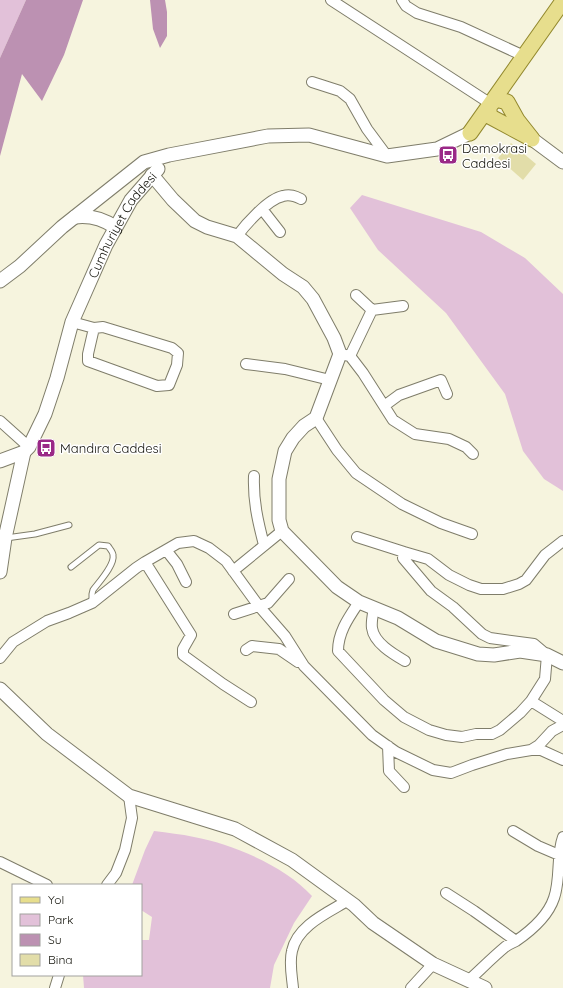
<svg xmlns="http://www.w3.org/2000/svg" width="563" height="988" viewBox="0 0 563 988" font-family="Quicksand,sans-serif">
  <rect width="100%" height="100%" fill="#f6f4de"/>
  <!-- green -->
  <path fill="#e2c1d9" d="M0,0H26L0,58Z
    M362,195L481,232L525,258L563,294V491L544,479L523,451L505,394L446,313L378,250L350,208Z
    M154,831C168,833 181,834 194,837C233,844 286,867 312,896L294,923L274,965L270,988H84L83,975H141V940H149L152,917L141,910V885H132L145,850Z"/>
  <!-- water -->
  <path fill="#bc91b2" d="M26,0H83L64,55L42,101L22,74L0,156V58Z
    M150,0H165L167,12V36L160,48L153,29Z"/>
  <!-- building -->
  <path fill="#e2dda9" d="M511,143L536,164L523,180L498,158Z"/>
  <g fill="none" stroke-linecap="round" stroke-linejoin="round">
    <defs>
      <path id="lane" d="M6,538L35,534L69,525
        M71,567L99,545L108,546C110,549 113,552 113,555C115,565 99,582 93,590L92,594V602"/>
      <path id="street" d="M331,0L491,104
        M402,0L406,6L417,13L461,27L524,56
        M312,82L340,91L350,99L367,129L387,156
        M262,209L280,232
        M237,236C246,224 268,199 283,196C290,194 295,196 301,199
        M356,295L372,310
        M72,322L94,328L103,327L172,348L178,353L177,365L169,385L157,386L88,361V354L94,328
        M340,354L350,356L363,373L393,420L415,434L449,439L466,447L473,454
        M350,356L372,310L403,306
        M246,364L285,369L330,380
        M384,406L399,395L441,380L447,394
        M316,418L337,450L356,473L402,504L441,523L472,534
        M0,421L29,447
        M254,476C253,501 258,522 264,545
        M357,537L404,552
        M166,550L177,564L186,582
        M145,562L191,635L183,649V655L223,684L251,702
        M233,571L282,531
        M359,602C349,617 338,632 338,651L384,700L404,717L429,730L446,735L462,737L476,734H492L500,730L520,713L531,701L545,679L547,655L534,644L490,638L482,634L453,607L431,591L403,558L404,552L428,559L449,575L469,585L481,589H503L519,584L526,580L545,555L563,541
        M374,608C373,614 371,622 372,628C374,643 393,654 405,661
        M234,614L268,603L289,579
        M246,650L252,646L279,649L298,662
        M0,658L13,642L47,621L69,613L92,603L136,568L145,562L178,543L194,541L209,548L226,561L258,605L285,636L304,666L372,735L396,752L433,770L451,773L472,765L507,754L531,750L539,745L552,731L563,725
        M531,701L563,721
        M388,746L389,771L404,787
        M531,750H541L563,760
        M513,831L538,846L559,855
        M0,862L47,885
        M107,885L116,873L125,850L132,818L129,796
        M446,893L474,911L516,941
        M469,980C481,969 493,957 505,947C509,944 512,943 516,941C532,930 548,916 554,898C561,878 556,856 563,837
        M55,988L59,975
        M293,988C292,976 289,963 292,951C297,926 327,913 347,901
        M411,988L433,964"/>
      <g id="secondary">
        <path d="M532,139L563,162"/>
        <path d="M152,175L173,200L195,221L207,227L237,236L283,274L303,287L313,299L334,338L340,354L316,418L304,426L293,438L285,451L279,479V520L282,531L337,587L359,602L398,618L436,641L478,654L494,655L520,651L547,655L563,663"/>
        <path d="M75,217C90,215 103,219 115,227"/>
        <path d="M0,281L20,266L62,227L144,162L169,155L268,136L309,135L387,156L437,149L470,133"/>
        <path id="s1" d="M0,461L24,452L29,447L45,414L57,378L72,322L106,245L131,200L158,169"/>
        <path d="M0,572L5,538L24,452"/>
        <path d="M0,689L47,734L129,796L235,829L292,860L354,905L373,923L433,964L485,988"/>
      </g>
      <path id="primary" d="M496,100H500L507,102L517,120L532,139L491,117C487,110 489,104 496,100Z
        M470,133L563,1"/>
    </defs>
    <!-- lane casing -->
    <use href="#lane" stroke="#7f7d6a" stroke-width="7"/>
    <!-- street casing -->
    <use href="#street" stroke="#7f7d6a" stroke-width="12"/>
    <!-- secondary casing -->
    <use href="#secondary" stroke="#7f7d6a" stroke-width="15"/>
    <!-- primary casing -->
    <use href="#primary" stroke="#93892e" stroke-width="17"/>
    <!-- lane -->
    <use href="#lane" stroke="#fff" stroke-width="5"/>
    <!-- street -->
    <use href="#street" stroke="#fff" stroke-width="10"/>
    <!-- secondary -->
    <use href="#secondary" stroke="#fff" stroke-width="13"/>
    <!-- primary -->
    <use href="#primary" stroke="#e7de8d" stroke-width="15"/>
  </g>
  <!-- icons -->
  <defs>
    <symbol id="bus-square" viewBox="-11 -11 22 22"><rect x="-9" y="-9" width="18" height="18" rx="4" fill="#9a2987" stroke="#fff"/><path d="M-5-6H5V4H4V6H2V4H-2V6H-4V4H-5ZM-3.5-4V0h7V-4ZM-3.5 1.2v1.5H-2V1.2ZM2 1.2v1.5H3.5V1.2Z" fill="#fff"/></symbol>
  </defs>
  <g fill-rule="evenodd">
    <use href="#bus-square" x="437" y="144" width="22" height="22"/>
    <use href="#bus-square" x="35" y="437" width="22" height="22"/>
  </g>
  <g text-anchor="middle" dominant-baseline="central" stroke-width="3" stroke-linejoin="round" paint-order="stroke">
    <!-- poi labels -->
    <g font-size="13" fill="#14140c" stroke="#fff" text-anchor="start">
      <text x="462" y="148">Demokrasi<tspan x="462" dy="15">Caddesi</tspan></text>
      <text x="60" y="448">Mandıra Caddesi</text>
    </g>
    <!-- street labels -->
    <g font-size="13" fill="#14140c" stroke="#fff">
      <text stroke="none"><textPath href="#s1" startOffset="275">Cumhuriyet Caddesi</textPath></text>
    </g>
  </g>
  <!-- legend -->
  <rect x="12" y="884" width="130" height="92" fill="#ffffff" stroke="#a1a19e"/>
  <rect x="20" y="897" width="20" height="6" fill="#e7de8d" stroke="#a1a19e"/>
  <text x="48" y="904" font-size="12" fill="#14140c">Yol</text>
  <rect x="20" y="914" width="20" height="12" fill="#e2c1d9" stroke="#a1a19e"/>
  <text x="48" y="924" font-size="12" fill="#14140c">Park</text>
  <rect x="20" y="934" width="20" height="12" fill="#bc91b2" stroke="#a1a19e"/>
  <text x="48" y="944" font-size="12" fill="#14140c">Su</text>
  <rect x="20" y="954" width="20" height="12" fill="#e2dda9" stroke="#a1a19e"/>
  <text x="48" y="964" font-size="12" fill="#14140c">Bina</text>
</svg>
